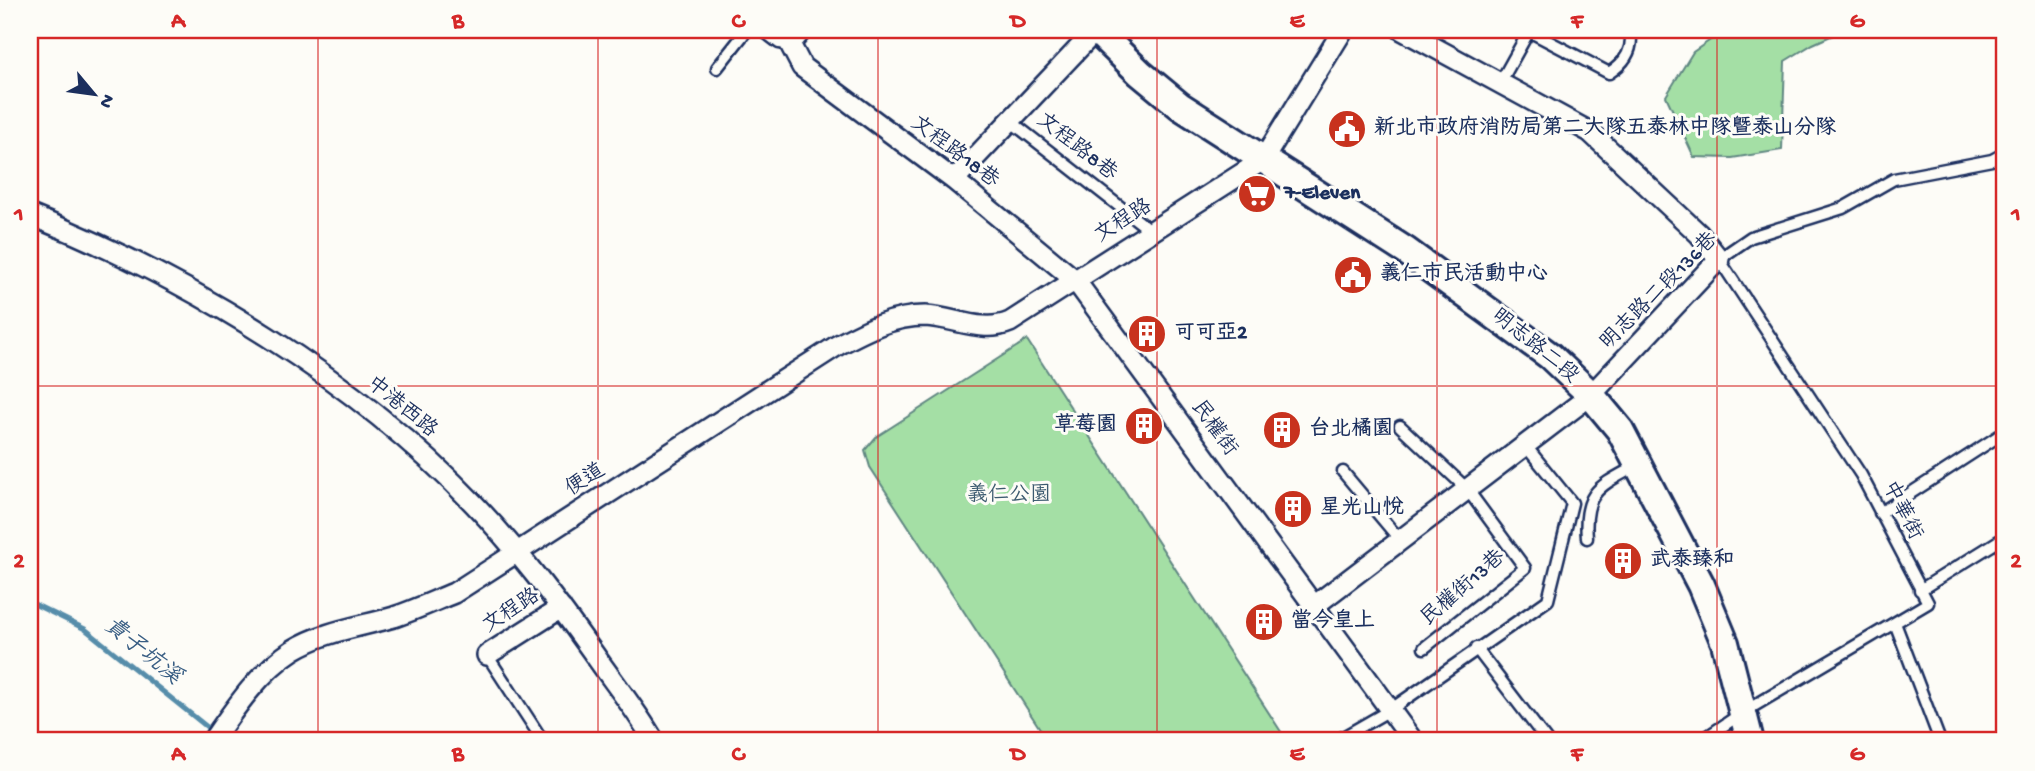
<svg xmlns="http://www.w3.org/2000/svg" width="2035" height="771" viewBox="0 0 2035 771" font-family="'Gochi Hand','LXGW WenKai TC',sans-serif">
  <rect width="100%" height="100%" fill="#fdfcf7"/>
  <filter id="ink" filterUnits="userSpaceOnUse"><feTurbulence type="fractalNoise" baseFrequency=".0143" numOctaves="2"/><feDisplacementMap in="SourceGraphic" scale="14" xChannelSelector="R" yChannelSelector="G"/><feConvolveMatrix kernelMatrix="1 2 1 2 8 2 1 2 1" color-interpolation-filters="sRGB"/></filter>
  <g filter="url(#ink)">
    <!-- green -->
    <path fill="#a4dfa5" stroke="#608782" stroke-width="2" d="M1725,30H1844L1813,44L1785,61L1782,150L1732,158L1694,157L1666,96L1693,52Z
      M1027,340L1287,741H1048L870,467L865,450L876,437Z"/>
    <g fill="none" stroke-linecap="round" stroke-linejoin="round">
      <!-- stream -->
      <path stroke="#568daa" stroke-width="5" d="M30,602L85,629L212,731"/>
      <defs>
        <path id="service" d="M762,30L779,43L790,44
          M1527,30L1609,73C1626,62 1634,49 1630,30
          M717,68L747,30
          M1500,83L1529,31
          M1009,120L1151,231
          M1400,426L1467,489L1525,568L1424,648
          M1343,472L1400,540
          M1880,513L2005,432
          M1587,538C1583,491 1600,486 1636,466
          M1920,590L2005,537
          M1895,623L1940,741
          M1476,648L1547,741
          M487,655L543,741
          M1336,741L1390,710L1548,600L1572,503L1525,445
          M1701,741L1742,713L1928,603L1861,475L1719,259L1751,237L1843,208L1894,179L1992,160L2005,153"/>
        <path id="minor" d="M802,30L790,44L802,67L954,180L1075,280L1413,741
          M954,180L1096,30
          M30,215C192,280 354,378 475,505C519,551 557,602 594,654C614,683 637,711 654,741
          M1314,606L1591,395L1719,259L1699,234L1590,132L1402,30
          M487,655L561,608
          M212,741C235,708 259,672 293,650C324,631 360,627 394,617C415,610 434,601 454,593L838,345C866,330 893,316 925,316C954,317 982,334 1010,322L1263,160L1343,30"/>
        <path id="secondary" d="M1096,30L1140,73L1180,106L1406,251L1550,356L1591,395L1620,430L1701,585L1725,643L1750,741"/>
      </defs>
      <!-- service casing -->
      <use href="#service" stroke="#1b2f5e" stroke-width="15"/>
      <!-- minor casing -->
      <use href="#minor" stroke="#1b2f5e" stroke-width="24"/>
      <!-- secondary casing -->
      <use href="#secondary" stroke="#1b2f5e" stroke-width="32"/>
      <!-- service -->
      <use href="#service" stroke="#fdfcf7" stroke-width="10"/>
      <!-- minor -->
      <use href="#minor" stroke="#fdfcf7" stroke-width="19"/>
      <!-- secondary -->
      <use href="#secondary" stroke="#fdfcf7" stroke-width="26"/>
    </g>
  </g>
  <!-- grid -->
  <path fill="none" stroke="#d62828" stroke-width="2" stroke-opacity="0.55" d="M318,30V741M598,30V741M878,30V741M1157,30V741M1437,30V741M1717,30V741M30,386H2005"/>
  <!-- icons -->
  <defs>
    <symbol id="civic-disc" viewBox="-11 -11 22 22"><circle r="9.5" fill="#c8321e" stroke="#fdfcf7"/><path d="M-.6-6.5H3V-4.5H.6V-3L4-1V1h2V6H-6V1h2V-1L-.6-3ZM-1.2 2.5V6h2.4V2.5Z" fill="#fff"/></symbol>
    <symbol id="supermarket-disc" viewBox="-11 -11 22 22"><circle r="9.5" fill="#c8321e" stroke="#fdfcf7"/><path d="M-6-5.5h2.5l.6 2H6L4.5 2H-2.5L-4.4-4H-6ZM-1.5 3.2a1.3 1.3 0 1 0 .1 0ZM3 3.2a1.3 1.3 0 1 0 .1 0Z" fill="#fff"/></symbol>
    <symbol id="building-disc" viewBox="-11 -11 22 22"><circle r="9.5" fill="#c8321e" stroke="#fdfcf7"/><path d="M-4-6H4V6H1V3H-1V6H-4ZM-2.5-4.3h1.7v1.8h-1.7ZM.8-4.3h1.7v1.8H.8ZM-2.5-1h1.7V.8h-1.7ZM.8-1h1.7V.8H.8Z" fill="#fff"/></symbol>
  </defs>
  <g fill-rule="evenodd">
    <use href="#civic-disc" x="1325" y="107" width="44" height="44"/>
    <use href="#supermarket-disc" x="1235" y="172" width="44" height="44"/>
    <use href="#civic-disc" x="1331" y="253" width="44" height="44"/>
    <use href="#building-disc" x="1125" y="312" width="44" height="44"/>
    <use href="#building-disc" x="1122" y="404" width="44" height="44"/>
    <use href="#building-disc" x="1260" y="408" width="44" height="44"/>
    <use href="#building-disc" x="1271" y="487" width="44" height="44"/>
    <use href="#building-disc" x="1601" y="539" width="44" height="44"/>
    <use href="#building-disc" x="1242" y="600" width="44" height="44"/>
  </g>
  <g text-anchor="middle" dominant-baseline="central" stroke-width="6" stroke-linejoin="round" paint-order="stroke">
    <!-- poi labels -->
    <g font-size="21" font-weight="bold" fill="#1b2f5e" stroke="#fdfcf7" text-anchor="start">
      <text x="1374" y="129">新北市政府消防局第二大隊五泰林中隊暨泰山分隊</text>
      <text x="1284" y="194">7-Eleven</text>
      <text x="1380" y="275">義仁市民活動中心</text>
      <text x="1174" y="334">可可亞2</text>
      <text x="1117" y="426" text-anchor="end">草莓園</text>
      <text x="1309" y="430">台北橘園</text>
      <text x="1320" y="509">星光山悅</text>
      <text x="1650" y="561">武泰臻和</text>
      <text x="1291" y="622">當今皇上</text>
    </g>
    <!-- street labels -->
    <g font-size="21" fill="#1b2f5e" stroke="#fdfcf7">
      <text transform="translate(1076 148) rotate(38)">文程路8巷</text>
      <text transform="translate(954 153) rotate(37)">文程路18巷</text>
      <text transform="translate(1124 222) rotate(-32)">文程路</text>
      <text transform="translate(1660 292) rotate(-45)">明志路二段136巷</text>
      <text transform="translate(1534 347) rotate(39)">明志路二段</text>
      <text transform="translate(401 408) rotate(39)">中港西路</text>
      <text transform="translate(1213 429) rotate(54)">民權街</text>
      <text transform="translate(586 481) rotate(-33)">便道</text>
      <text transform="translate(1901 511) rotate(63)">中華街</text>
      <text transform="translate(1464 589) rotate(-41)">民權街13巷</text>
      <text transform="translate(512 612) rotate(-33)">文程路</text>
    </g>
    <!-- park labels -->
    <g font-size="21" fill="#3d5b70" stroke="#fdfcf7">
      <text x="1009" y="496">義仁公園</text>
    </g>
    <!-- water labels -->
    <g font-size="23" font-style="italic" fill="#395e84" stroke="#fdfcf7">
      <text transform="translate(142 652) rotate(39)">貴子坑溪</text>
    </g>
  </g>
  <!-- margin -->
  <rect width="2035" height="771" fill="none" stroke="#fdfcf7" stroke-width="77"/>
  <!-- north arrow -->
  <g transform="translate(94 94) rotate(119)" stroke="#fdfcf7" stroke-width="5" paint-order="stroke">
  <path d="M0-5L12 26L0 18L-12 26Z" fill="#1b2f5e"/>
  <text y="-10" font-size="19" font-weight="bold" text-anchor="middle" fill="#1b2f5e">N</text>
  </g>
  <rect x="38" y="38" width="1958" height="694" fill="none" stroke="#d62828" stroke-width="2.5"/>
  <g font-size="23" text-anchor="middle" font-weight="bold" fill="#d62828">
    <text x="178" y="27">A</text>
    <text x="458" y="27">B</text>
    <text x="738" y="27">C</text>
    <text x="1018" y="27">D</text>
    <text x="1297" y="27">E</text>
    <text x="1577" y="27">F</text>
    <text x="1857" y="27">G</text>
    <text x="19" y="220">1</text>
    <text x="2016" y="220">1</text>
    <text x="19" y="567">2</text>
    <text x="2016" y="567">2</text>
    <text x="178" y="760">A</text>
    <text x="458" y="760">B</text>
    <text x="738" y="760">C</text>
    <text x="1018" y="760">D</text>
    <text x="1297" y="760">E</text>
    <text x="1577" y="760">F</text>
    <text x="1857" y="760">G</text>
  </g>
</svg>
